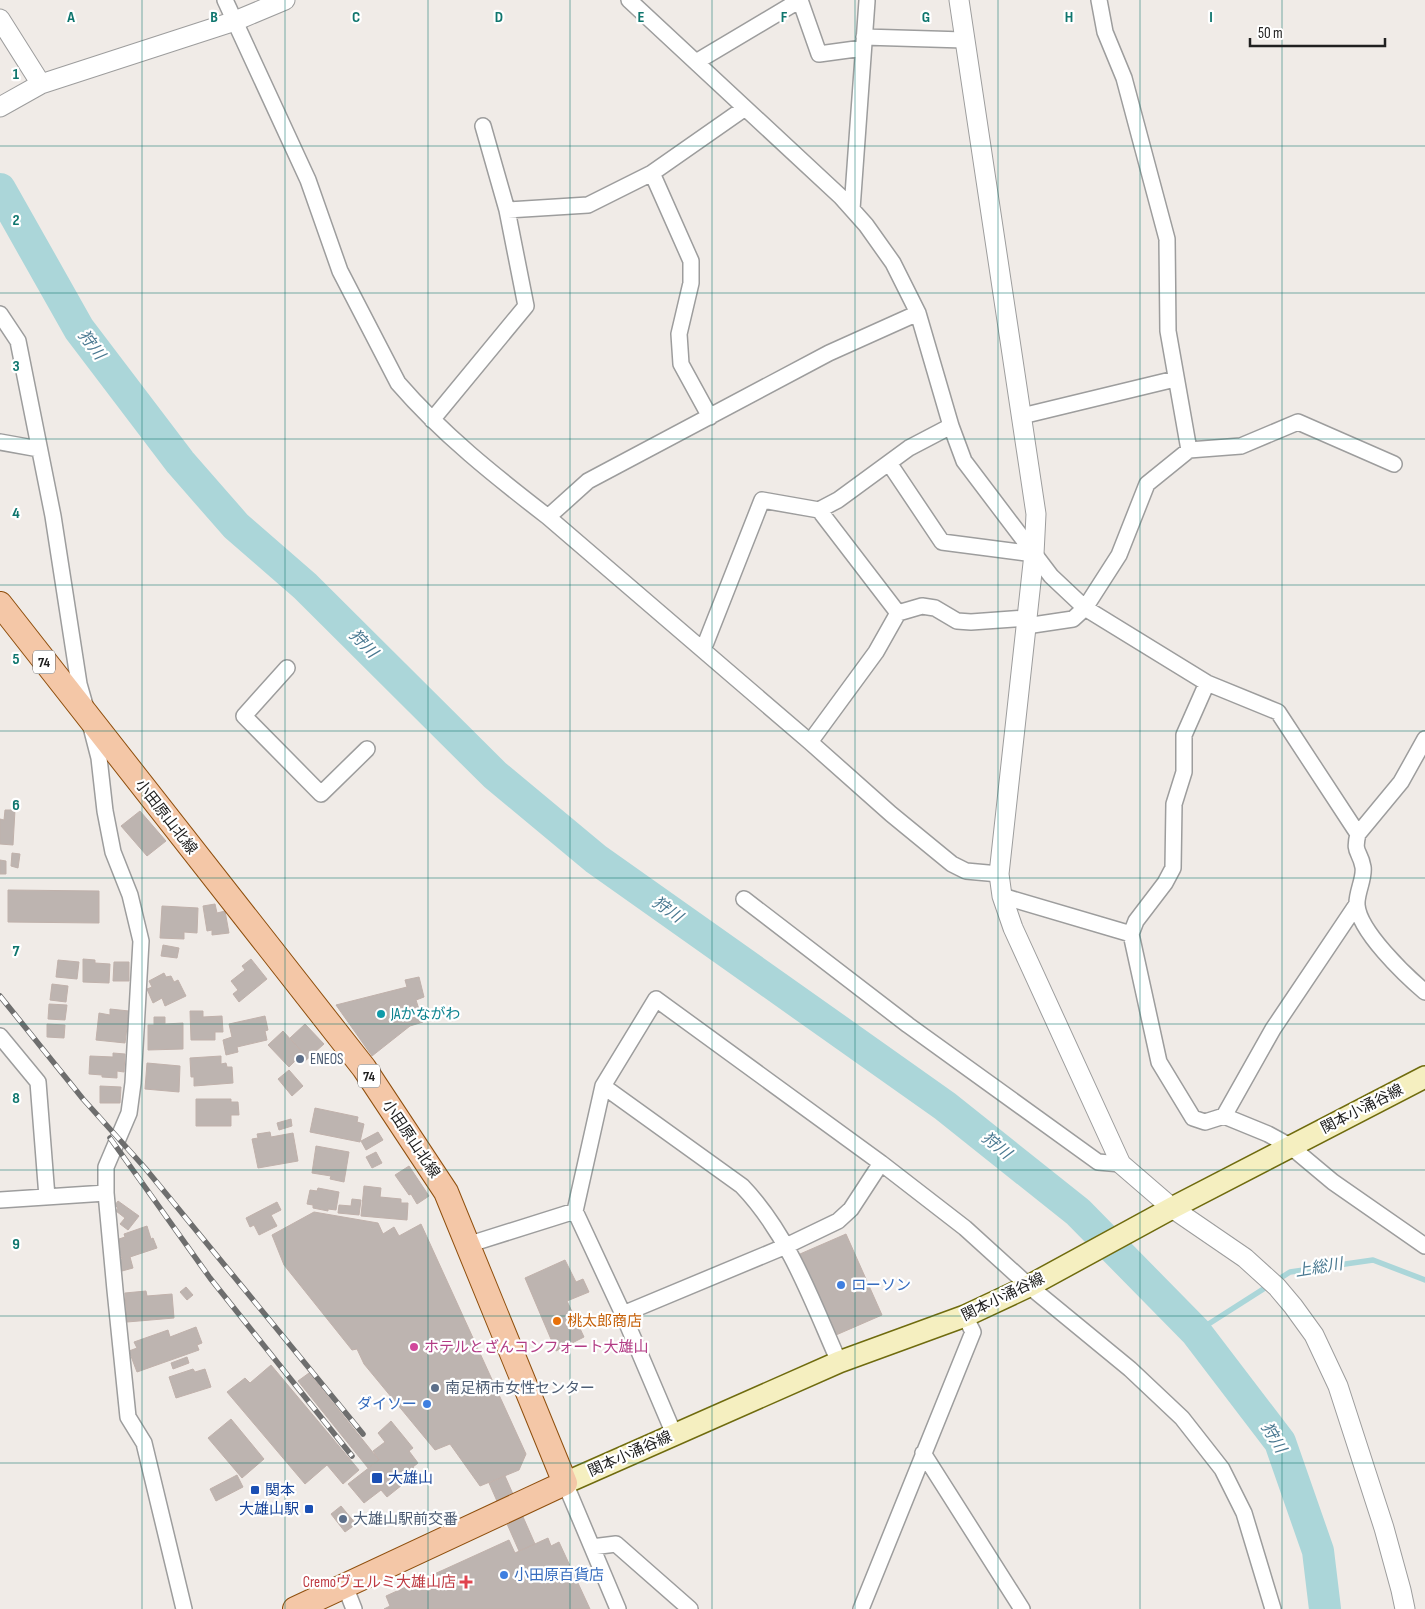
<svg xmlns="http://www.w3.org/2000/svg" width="1425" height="1609" viewBox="0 0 1425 1609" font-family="'Sofia Sans Condensed','Noto Sans JP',sans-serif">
  <rect width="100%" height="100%" fill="#f0ebe7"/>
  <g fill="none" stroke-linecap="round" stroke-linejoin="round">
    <!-- stream -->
    <path stroke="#abd6d9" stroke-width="5.5" d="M1196,1332L1290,1272L1373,1260L1425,1280"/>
    <!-- river -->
    <path stroke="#abd6d9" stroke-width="32" d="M0,189L79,329L180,462L236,526L305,586L495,775L596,859L945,1106L1078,1212L1196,1332L1280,1442L1318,1551L1325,1609"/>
  </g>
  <!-- building -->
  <path fill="#bdb4b0" stroke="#c0b1ab" d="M5,810H15L13,845L0,844V819L4,820Z
    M140,811L166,841L147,856L121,826Z
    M12,853L20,854L18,868L11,866Z
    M0,860L6,861V874H0Z
    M8,890L99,891V923L8,922Z
    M215,904L217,913L225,911L229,933L212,935V930L207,931L203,906Z
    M162,906L198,908L197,933L184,932V939L160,938Z
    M163,945L179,948L177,958L161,956Z
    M83,959L95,960V963L110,964L109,983L83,982Z
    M251,959L267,979L239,1002L233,994L238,990L231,981L245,970L242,966Z
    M58,960L79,962L77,979L56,977Z
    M114,962H129V981H113Z
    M164,973L166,977L171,976L174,982L178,980L186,996L165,1006L162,998L153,1003L147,989L152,987L149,981Z
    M419,977L424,997L416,1000L423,1022L410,1026L372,1056L336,1005L407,987L405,980Z
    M52,984L68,986L66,1002L50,1000Z
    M49,1004L67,1005L65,1020L48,1019Z
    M110,1009L129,1011L125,1043L96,1040L99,1013L110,1015Z
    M190,1011H203V1017L222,1016L223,1032H215V1040H191Z
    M265,1016L268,1030L265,1031L267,1040L237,1047L238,1052L226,1055L223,1040L232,1037L229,1024Z
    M154,1017H165V1024L183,1023V1049L148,1050V1025H154Z
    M47,1024L65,1025L64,1038L47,1037Z
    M305,1024L324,1044L304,1062L299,1057L303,1053L290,1038Z
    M283,1031L303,1053L289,1067L268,1045Z
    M113,1053L125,1054L124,1072L117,1071V1078L102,1077V1075L89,1074L90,1056L113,1057Z
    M221,1056V1064L226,1063L227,1067H232L233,1083L194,1086V1077H191L190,1058Z
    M147,1063L180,1066L179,1092L145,1089Z
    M289,1070L303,1086L292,1096L278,1079Z
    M100,1086L121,1087L120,1103H100Z
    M196,1099H231V1102H238L239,1115H231V1126H196Z
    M315,1108L358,1117L357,1122L364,1124L360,1142L310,1132Z
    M291,1119L292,1126L279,1130L277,1123Z
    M270,1132L271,1137L293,1133L298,1161L258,1168L252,1139L258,1138L257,1134Z
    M378,1132L383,1140L366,1150L361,1141Z
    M316,1146L349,1152L344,1182L330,1179L331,1176L312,1173Z
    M376,1152L382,1163L372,1168L366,1157Z
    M409,1166L429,1196L417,1204L411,1194L409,1195L395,1175Z
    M364,1186L381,1188L380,1197L401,1199V1203H408L407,1220L361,1216Z
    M318,1188L339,1192L336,1210L328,1209V1211L313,1208V1205L307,1204L310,1190L317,1191Z
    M352,1199L361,1200L359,1215L338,1213L339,1205L351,1206Z
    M118,1201L139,1216L128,1230L120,1224L125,1218L116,1211L118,1208L115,1205Z
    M277,1202L281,1210L271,1215L277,1226L259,1235L254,1225L250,1227L246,1218Z
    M314,1212L378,1223L383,1234L394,1227L399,1236L421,1224L526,1454L519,1470L480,1486L450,1444L435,1450L364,1364L357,1349L352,1350L284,1265L272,1235Z
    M147,1226L151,1239L153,1238L157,1248L130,1257L133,1268L122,1271L118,1260L122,1259L116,1240L125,1237L124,1234Z
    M846,1234L882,1315L836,1335L800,1254Z
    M565,1260L576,1282L583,1279L589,1292L567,1301L584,1337L556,1351L525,1278Z
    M186,1287L193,1295L187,1300L180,1292Z
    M146,1291L147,1296L172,1294L174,1318L127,1322L125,1293Z
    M196,1327L202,1343L197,1345L199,1350L137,1372L129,1351L137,1348L134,1342L168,1330L170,1337Z
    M187,1357L189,1363L173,1369L171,1363Z
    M271,1365L359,1470L343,1484L327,1465L305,1484L227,1392L245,1378L250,1383Z
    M193,1369L195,1372L205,1369L211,1387L176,1398L169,1377Z
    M309,1373L379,1460L368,1468L298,1381Z
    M231,1419L264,1459L242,1478L208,1438Z
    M391,1421L413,1448L409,1451L418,1463L413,1467L417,1473L387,1497L381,1490L364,1503L348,1484L379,1460L373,1451L385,1442L378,1433Z
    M237,1475L243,1487L216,1501L210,1489Z
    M505,1476L535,1544L519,1551L489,1483Z
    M341,1506L356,1524L345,1532L331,1514Z
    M548,1538L551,1546L559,1542L590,1609H384L390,1606L386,1596L509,1540L515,1553Z"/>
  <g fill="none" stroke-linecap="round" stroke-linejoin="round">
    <defs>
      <path id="minor" d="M225,0L308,180L340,271L398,383C442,434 495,476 548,517L810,742L891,814L952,864L966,871L999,874
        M629,0L841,197L866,225L893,263L918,313L951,426L964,461L1051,576L1085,608L1207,683L1278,712L1358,834C1353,854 1360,850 1363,867C1365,878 1356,893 1357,905C1359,931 1405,975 1425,992
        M800,0L819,54L863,48
        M1099,0L1105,32L1124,78L1167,239L1168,331L1189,450L1241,446L1298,422L1394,464
        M864,37L964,40
        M696,62L800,0
        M652,173L691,261V283L679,334L681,364L710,417
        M852,209L867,1
        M507,210L588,205L652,173L745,108
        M0,314L18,341L53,516L79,684L85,705
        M1022,416L1175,379
        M432,420L526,306L507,210L483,126
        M0,442L39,449
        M889,463L942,542L1034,554
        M819,510L838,500L909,448L951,426
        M548,517L588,481L829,353L918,313
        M1026,626L1073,619L1085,608L1119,555L1147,484L1189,450
        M703,650L762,500L819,510L898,613L922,606L935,608L957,621L971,622L1027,618
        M287,668L244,716L321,794L367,749
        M1207,683L1184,735V772L1174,804L1173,868L1165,883L1136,921L1131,934L1159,1062L1193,1118L1205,1122L1224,1116L1268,1134L1290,1146L1333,1182L1425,1246
        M91,727L99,758L105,811L113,852L130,895L141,941L133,1083L129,1113L106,1167V1193L115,1290L128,1417L144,1443L184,1609
        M810,742L876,652L898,613
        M1358,834L1401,782L1425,739
        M1002,896L1131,934
        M744,899L908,1025L1098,1162L1121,1164
        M0,1036L38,1082L47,1197
        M603,1086L742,1186C789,1235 812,1301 839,1362
        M1224,1116L1273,1029L1357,904
        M0,1200L106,1193
        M467,1245L575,1211
        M623,1314L786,1246L838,1221L851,1209L881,1163
        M674,1434L623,1314L575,1211L603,1086L656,999L881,1163L965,1228L1029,1286L1130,1369L1182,1418L1222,1469L1244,1513L1273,1609
        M923,1453L1022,1609
        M565,1483L618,1609
        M592,1547L616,1544L690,1609
        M345,1586L354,1609
        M861,1609L973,1332L965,1316"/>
      <path id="tertiary" d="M959,0L1036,514L1034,554L999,874L1002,896L1013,928L1121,1164L1172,1208L1245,1258L1277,1287L1293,1306L1314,1335L1338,1386L1384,1528L1401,1590L1405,1609
        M0,19L41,84
        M0,107L41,84L235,21L285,0"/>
      <path id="secondary" d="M565,1483L839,1362L965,1316L1029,1286L1172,1208L1425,1077"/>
      <path id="primary" d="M0,604L364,1068L446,1192L565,1483L295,1609"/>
    </defs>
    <!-- minor casing -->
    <use href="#minor" stroke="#9d9d9d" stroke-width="18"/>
    <!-- tertiary casing -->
    <use href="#tertiary" stroke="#9d9d9d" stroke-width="21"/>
    <!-- secondary casing -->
    <use href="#secondary" stroke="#6f6b0e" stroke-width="24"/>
    <!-- primary casing -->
    <use href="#primary" stroke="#8f4f0d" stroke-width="26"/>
    <!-- minor -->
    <use href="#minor" stroke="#fff" stroke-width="15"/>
    <!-- tertiary -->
    <use href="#tertiary" stroke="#fff" stroke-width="19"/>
    <!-- secondary -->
    <use href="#secondary" stroke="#f5efc0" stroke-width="21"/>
    <!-- primary -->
    <use href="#primary" stroke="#f4c7a7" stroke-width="24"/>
    <defs>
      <path id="rail" d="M0,996L83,1099L145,1168L363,1434
        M110,1138L210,1278L352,1456"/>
    </defs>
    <!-- rail casing -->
    <use href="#rail" stroke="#6e6e6e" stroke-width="5.5"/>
    <!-- rail -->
    <use href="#rail" stroke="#fff" stroke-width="4" stroke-dasharray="11" stroke-linecap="butt"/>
  </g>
  <!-- grid -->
  <path fill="none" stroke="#0f766e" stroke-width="1" stroke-opacity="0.55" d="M142,0V1609M285,0V1609M428,0V1609M570,0V1609M712,0V1609M855,0V1609M998,0V1609M1140,0V1609M1282,0V1609M0,146H1425M0,293H1425M0,439H1425M0,585H1425M0,731H1425M0,878H1425M0,1024H1425M0,1170H1425M0,1316H1425M0,1463H1425"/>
  <!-- markers -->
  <circle fill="#0f9aa8" stroke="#fff" stroke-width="2" cx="381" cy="1014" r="5"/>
  <g fill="#5c6f8a" stroke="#fff" stroke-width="2">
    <circle cx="300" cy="1059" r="5"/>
    <circle cx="435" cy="1388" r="5"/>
    <circle cx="343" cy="1519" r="5"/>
  </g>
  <g fill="#3f7fe0" stroke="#fff" stroke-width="2">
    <circle cx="841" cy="1285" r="5"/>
    <circle cx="427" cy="1404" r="5"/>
    <circle cx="504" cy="1575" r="5"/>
  </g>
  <circle fill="#e8710a" stroke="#fff" stroke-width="2" cx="557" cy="1321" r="5"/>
  <circle fill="#d1479c" stroke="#fff" stroke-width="2" cx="414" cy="1347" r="5"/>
  <g fill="#1a4fb4" stroke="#fff" stroke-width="2">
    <rect x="371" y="1472" width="12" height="12" rx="2.5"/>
    <rect x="250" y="1485" width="10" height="10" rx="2.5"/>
    <rect x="304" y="1504" width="10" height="10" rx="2.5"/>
  </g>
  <path fill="#e0444e" stroke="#fff" stroke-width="2" d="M463.5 1574.5h5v5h5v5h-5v5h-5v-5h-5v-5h5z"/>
  <g text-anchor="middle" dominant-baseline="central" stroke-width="4.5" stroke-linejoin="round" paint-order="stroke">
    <!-- shield labels -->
    <g fill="#fff" stroke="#636363" stroke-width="1">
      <rect x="33" y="650.5" width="22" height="23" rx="4"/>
      <rect x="358" y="1064.5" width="22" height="23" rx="4"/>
    </g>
    <g font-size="14" font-weight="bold" fill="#202020">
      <text x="44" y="662">74</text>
      <text x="369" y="1076">74</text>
    </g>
    <!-- street labels -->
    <g font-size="15" fill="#202020" stroke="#fff">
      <text transform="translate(166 817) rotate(52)">小田原山北線</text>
      <text transform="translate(1362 1109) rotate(-27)">関本小涌谷線</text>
      <text transform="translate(411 1139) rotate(56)">小田原山北線</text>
      <text transform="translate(1003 1297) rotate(-26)">関本小涌谷線</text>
      <text transform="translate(630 1454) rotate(-24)">関本小涌谷線</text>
    </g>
    <!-- culture labels -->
    <g font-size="15" fill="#0d838f" stroke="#fff" text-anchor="start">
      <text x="391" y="1014">JAかながわ</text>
    </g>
    <!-- service labels -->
    <g font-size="15" fill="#4e5e75" stroke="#fff" text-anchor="start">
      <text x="310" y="1059">ENEOS</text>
      <text x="445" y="1388">南足柄市女性センター</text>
      <text x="353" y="1519">大雄山駅前交番</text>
    </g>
    <!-- shop labels -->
    <g font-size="15" fill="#366cbe" stroke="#fff" text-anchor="start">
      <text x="851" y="1285">ローソン</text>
      <text x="417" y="1404" text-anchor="end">ダイソー</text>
      <text x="514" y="1575">小田原百貨店</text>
    </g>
    <!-- food labels -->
    <g font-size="15" fill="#c56008" stroke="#fff" text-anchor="start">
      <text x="567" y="1321">桃太郎商店</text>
    </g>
    <!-- hotel labels -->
    <g font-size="15" fill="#b23c85" stroke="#fff" text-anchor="start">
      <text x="424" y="1347">ホテルとざんコンフォート大雄山</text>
    </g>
    <!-- transit labels -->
    <g font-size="15" fill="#164399" stroke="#fff" text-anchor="start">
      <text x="388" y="1478">大雄山</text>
      <text x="265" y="1490">関本</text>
      <text x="299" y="1509" text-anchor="end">大雄山駅</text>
    </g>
    <!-- health labels -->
    <g font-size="15" fill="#be3a42" stroke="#fff" text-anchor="end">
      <text x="456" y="1582">Cremoヴェルミ大雄山店</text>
    </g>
    <!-- water labels -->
    <g font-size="16" font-style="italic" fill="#4a7991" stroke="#fff">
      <text transform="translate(91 345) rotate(53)">狩川</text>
      <text transform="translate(363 644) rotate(45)">狩川</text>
      <text transform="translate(667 910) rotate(35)">狩川</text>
      <text transform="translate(996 1146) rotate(39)">狩川</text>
      <text transform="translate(1319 1268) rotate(-9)">上総川</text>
      <text transform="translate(1273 1438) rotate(59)">狩川</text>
    </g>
  </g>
  <g font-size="16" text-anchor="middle" font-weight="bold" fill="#0f766e" stroke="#fff" stroke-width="4.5" stroke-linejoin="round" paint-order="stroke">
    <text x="71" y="22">A</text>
    <text x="214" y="22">B</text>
    <text x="356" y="22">C</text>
    <text x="499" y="22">D</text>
    <text x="641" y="22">E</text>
    <text x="784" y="22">F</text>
    <text x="926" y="22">G</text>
    <text x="1069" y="22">H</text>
    <text x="1211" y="22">I</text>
    <text x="16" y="79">1</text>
    <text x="16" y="225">2</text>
    <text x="16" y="371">3</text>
    <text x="16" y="518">4</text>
    <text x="16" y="664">5</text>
    <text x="16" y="810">6</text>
    <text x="16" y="956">7</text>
    <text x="16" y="1103">8</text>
    <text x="16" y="1249">9</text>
  </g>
  <!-- scale -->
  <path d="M1250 38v8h135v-8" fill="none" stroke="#202020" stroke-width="2.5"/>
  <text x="1258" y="38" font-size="15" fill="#202020" stroke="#ffffff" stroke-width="4" paint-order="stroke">50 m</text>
</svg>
